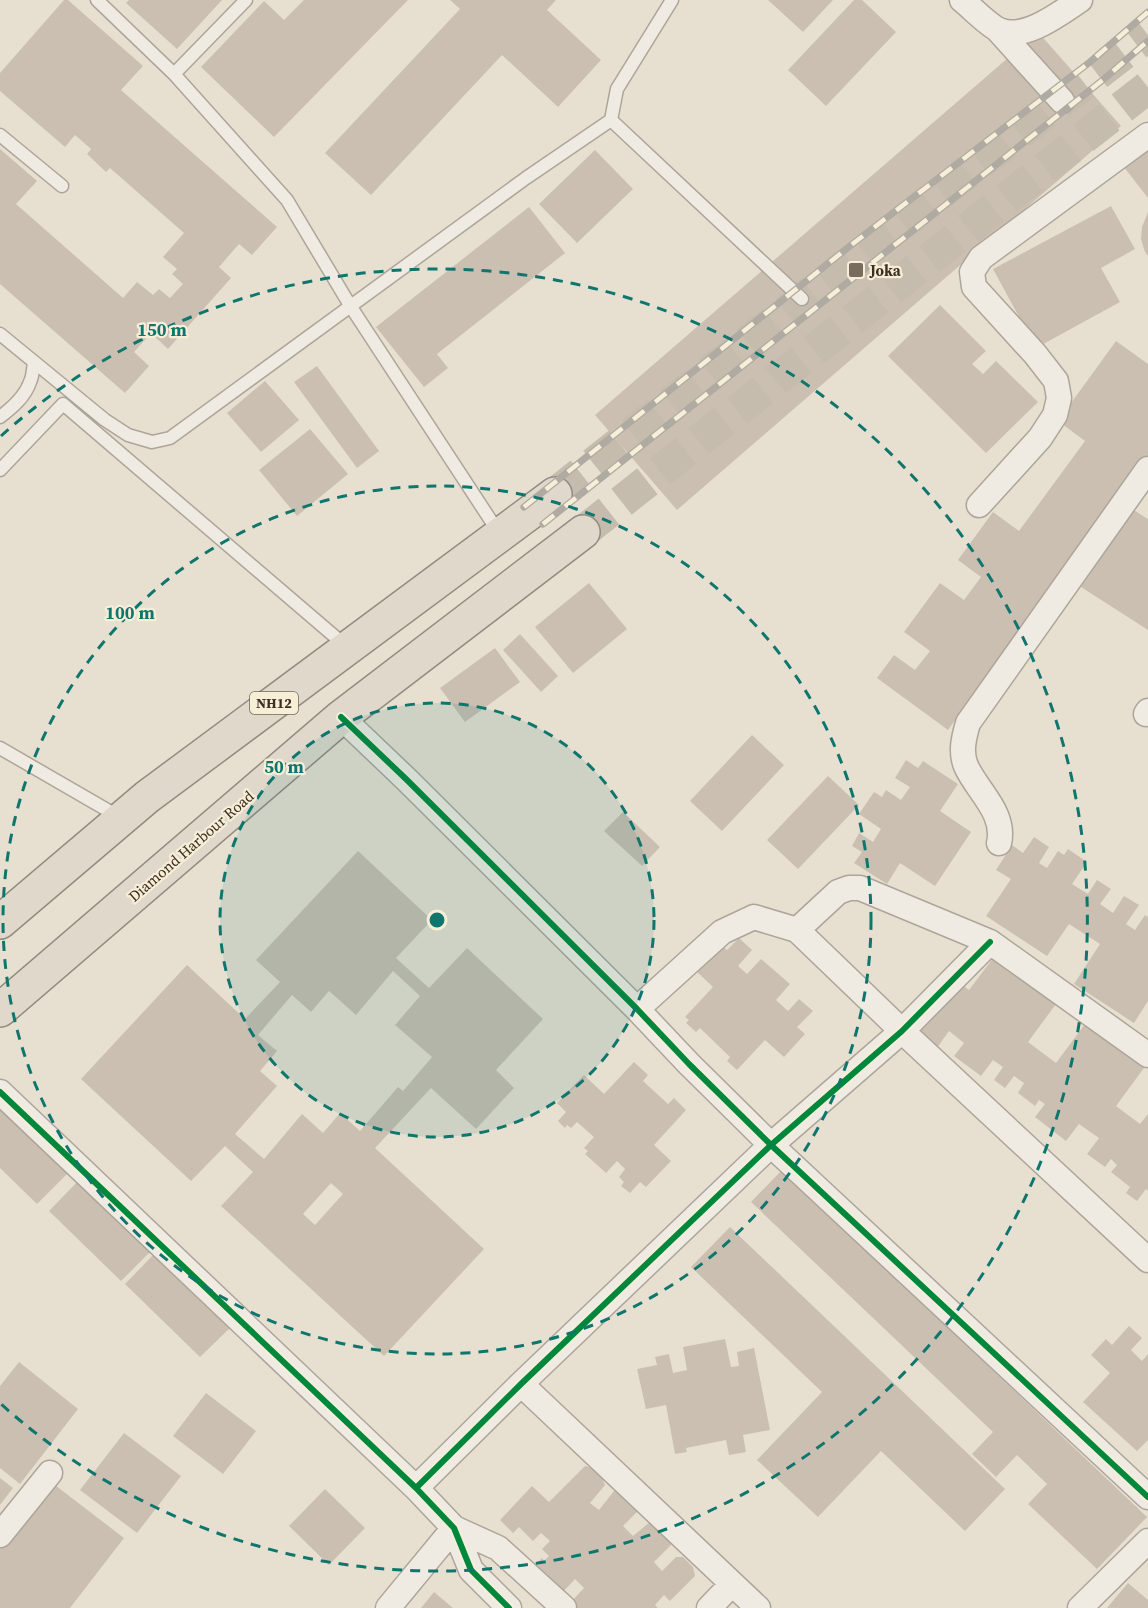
<svg xmlns="http://www.w3.org/2000/svg" width="1148" height="1608" viewBox="0 0 1148 1608" font-family="'Source Serif 4',serif">
  <rect width="100%" height="100%" fill="#e7e0d1"/>
  <!-- building -->
  <path fill="#cbbfb2" fill-rule="evenodd" d="M64,0H68L143,66L121,90L277,227L252,255L239,244L219,267L231,278L168,349L151,333L134,352L149,366L125,393L0,284V149L37,181L16,204L123,298L137,282L153,295L159,289L170,298L183,284L172,274L177,269L163,257L184,233L110,168L106,172L87,154L91,149L75,135L65,147L0,91V73Z
    M129,0H222L177,49L126,3Z
    M304,0H408L274,137L201,67L264,1L284,20Z
    M450,0H556L547,10L601,60L558,107L502,55L371,195L325,153L460,9Z
    M768,0H833L803,32Z
    M854,0H862L896,32L826,106L788,70Z
    M1038,32L1121,126L677,510L595,415Z
    M1148,141V198L1120,162Z
    M595,150L633,189L577,243L539,204Z
    M1111,206L1135,249L1101,268L1120,302L1036,348L993,269Z
    M529,207L565,253L437,354L448,368L424,387L376,327Z
    M1148,212V256L1145,252L1141,239L1142,227Z
    M940,305L986,351L972,364L983,374L996,361L1038,402L986,453L888,356Z
    M1116,341L1148,364V456L948,730L877,678L894,655L915,670L930,651L904,632L940,583L964,600L981,577L958,560L993,512L1019,531L1085,441L1058,421Z
    M317,366L379,451L357,468L294,382Z
    M265,381L299,420L261,452L227,413Z
    M310,429L348,474L297,516L259,470Z
    M1132,509L1148,519V630L1081,587Z
    M589,583L627,629L573,673L535,627Z
    M520,634L558,676L541,692L503,650Z
    M495,648L520,682L465,722L440,688Z
    M752,735L784,765L722,831L690,801Z
    M906,760L918,768L923,761L958,784L940,811L971,832L935,886L900,863L887,884L854,863L862,852L852,846L859,833L873,842L881,829L859,814L874,792L882,797L886,790L901,800L910,787L895,778Z
    M828,776L859,805L798,869L767,840Z
    M623,812L660,847L642,866L604,831Z
    M1034,837L1049,847L1039,863L1047,868L1058,851L1064,855L1068,849L1087,862L1072,884L1088,894L1097,880L1111,889L1100,904L1113,913L1124,896L1139,905L1126,924L1135,930L1145,915L1148,917V1001L1134,1023L1074,984L1100,944L1069,924L1047,956L986,916L1011,879L996,870L1012,845L1023,853Z
    M358,851L432,920L396,958L429,988L467,948L543,1019L496,1070L514,1088L476,1129L431,1088L375,1148L484,1249L384,1356L221,1206L253,1172L225,1146L191,1181L81,1079L187,965L245,1019L280,982L256,960ZM393,971L420,996L395,1025L432,1057L403,1091L398,1087L360,1131L340,1113L323,1133L302,1114L264,1159L235,1134L277,1086L260,1071L277,1051L258,1035L292,995L311,1012L329,991L356,1015ZM331,1183L343,1194L315,1225L303,1214Z
    M739,938L752,950L738,966L747,974L761,959L790,984L776,1000L788,1011L799,999L813,1011L797,1027L805,1034L784,1057L765,1040L737,1070L727,1061L730,1057L700,1028L696,1032L686,1023L689,1020L685,1017L713,987L695,970L720,944L727,950Z
    M994,957L1056,1004L1028,1042L1056,1063L1085,1024L1144,1068L1116,1106L1140,1124L1148,1114V1191L1146,1189L1137,1201L1126,1193L1130,1187L1111,1172L1117,1165L1111,1159L1105,1167L1087,1154L1099,1138L1079,1124L1066,1141L1035,1117L1045,1104L1039,1100L1035,1106L1018,1093L1024,1083L1014,1076L1005,1088L994,1080L1003,1067L993,1060L981,1076L954,1056L964,1043L949,1031L934,1052L915,1038L958,982L969,990Z
    M634,1062L648,1075L643,1081L668,1104L674,1098L686,1110L654,1145L671,1161L646,1187L640,1182L630,1193L621,1186L624,1182L619,1177L625,1169L617,1161L606,1173L585,1154L588,1151L584,1148L594,1137L577,1122L571,1128L567,1125L565,1128L558,1121L566,1112L557,1103L584,1075L604,1094Z
    M0,1107L68,1173L37,1204L0,1168Z
    M782,1170L1147,1517L1097,1569L1028,1504L1047,1484L1017,1455L996,1477L972,1454L993,1432L751,1202Z
    M79,1180L151,1251L121,1281L49,1211Z
    M730,1227L1005,1489L965,1531L881,1451L818,1517L757,1460L822,1392L691,1267Z
    M155,1253L231,1327L200,1357L125,1284Z
    M1129,1326L1142,1338L1131,1350L1142,1361L1148,1354V1440L1137,1451L1083,1402L1110,1373L1091,1355L1106,1339L1112,1345Z
    M725,1339L731,1367L739,1366L737,1352L754,1348L770,1430L743,1435L746,1452L729,1455L726,1440L686,1448L687,1452L675,1454L666,1405L646,1409L637,1369L657,1365L655,1357L669,1354L673,1373L687,1370L683,1347Z
    M19,1362L78,1409L20,1484L0,1468V1386Z
    M206,1393L256,1431L223,1474L173,1436Z
    M124,1433L181,1476L137,1533L80,1490Z
    M585,1466L599,1470L605,1485L590,1503L599,1510L614,1491L624,1489L639,1510L623,1526L633,1536L650,1522L673,1543L654,1562L662,1571L676,1557H683L693,1567L695,1576L670,1601L664,1595L655,1605L658,1608H575L570,1603L584,1588L575,1579L561,1594L533,1567L542,1558L544,1561L549,1556L542,1549L550,1541L541,1533L533,1541L519,1527L513,1533L500,1520L532,1486L549,1502Z
    M0,1478L13,1488L0,1505Z
    M51,1482L124,1538L70,1608H0V1549Z
    M325,1489L365,1528L329,1565L289,1526Z
    M1128,1583L1148,1600V1608H1107Z
    M434,1592L453,1608H421Z"/>
  <g fill="none" stroke-linecap="round" stroke-linejoin="round">
    <!-- trunk-tunnel -->
    <path stroke="#c5bcae" stroke-width="33" stroke-dasharray="33 16" stroke-linecap="butt" d="M555,494L802,299L1148,35
      M583,532L1148,87"/>
    <defs>
      <path id="service" d="M97,0L174,74L287,200L351,307L499,533
        M174,74L246,0
        M611,120L802,299
        M0,135L62,186
        M0,334L105,420L128,435L152,442L170,438L526,178L611,120L617,89L672,0
        M0,417C12,408 25,397 30,382C33,376 33,368 34,362
        M0,470L63,404L347,647
        M0,748L121,818"/>
      <path id="minor" d="M962,0C972,8 988,25 999,30C1024,41 1059,14 1080,0
        M997,29L1062,101
        M979,505L1040,438L1055,415L1059,398L1056,381L1035,354L974,287L972,272L981,258L1148,135
        M1146,714L1148,711
        M341,717L406,779L637,1009L689,1064L771,1145L1148,1497
        M999,843C1006,813 977,791 966,766C960,752 964,737 968,723L1148,469
        M797,930L902,1031L1148,1260
        M637,1009L722,932L754,917L797,930L838,892L849,888H860L990,942L1148,1055
        M0,1092L416,1488L454,1528L471,1570L509,1608
        M521,1384L758,1608
        M416,1488L521,1384L771,1145L902,1031L990,942
        M454,1528L498,1548L564,1608
        M0,1535L50,1473
        M388,1608L454,1528
        M709,1608L732,1584
        M1080,1608L1148,1541"/>
      <path id="trunk" d="M0,922L147,797L555,494
        M0,1010L341,717L583,532"/>
    </defs>
    <!-- service casing -->
    <use href="#service" stroke="#ada599" stroke-width="15"/>
    <!-- minor casing -->
    <use href="#minor" stroke="#ada599" stroke-width="27"/>
    <!-- trunk casing -->
    <use href="#trunk" stroke="#928b80" stroke-width="36"/>
    <!-- service -->
    <use href="#service" stroke="#efebe3" stroke-width="12"/>
    <!-- minor -->
    <use href="#minor" stroke="#efebe3" stroke-width="24"/>
    <!-- trunk -->
    <use href="#trunk" stroke="#e0d9cb" stroke-width="33"/>
    <defs>
      <path id="rail" d="M524,507L855,242L1090,62L1148,12
        M543,524L1104,79L1148,41"/>
    </defs>
    <!-- rail casing -->
    <use href="#rail" stroke="#afaaa2" stroke-width="7"/>
    <!-- rail -->
    <use href="#rail" stroke="#f7eed8" stroke-width="4.5" stroke-dasharray="14" stroke-linecap="butt"/>
    <defs>
      <path id="cycleway" d="M341,717L406,779L637,1009L689,1064L771,1145L1148,1497
        M0,1092L416,1488L454,1528L471,1570L509,1608
        M416,1488L521,1384L771,1145L902,1031L990,942"/>
    </defs>
    <!-- cycleway casing -->
    <use href="#cycleway" stroke="#f7eed8" stroke-width="10"/>
    <!-- cycleway -->
    <use href="#cycleway" stroke="#00873e" stroke-width="6"/>
  </g>
  <!-- distance rings -->
  <circle cx="437" cy="920" r="217" fill="#0f766e" fill-opacity=".12"/>
  <g fill="none" stroke="#0f766e" stroke-width="3" stroke-dasharray="10 8">
    <circle cx="437" cy="920" r="217"/>
    <circle cx="437" cy="920" r="434"/>
    <path d="M1 436A651 651 0 1 1 1 1404"/>
  </g>
  <!-- markers -->
  <rect fill="#786c5e" stroke="#f7eed8" stroke-width="2" x="848" y="262" width="16" height="16" rx="3"/>
  <g text-anchor="middle" dominant-baseline="central" stroke-width="4.5" stroke-linejoin="round" paint-order="stroke">
    <!-- shield labels -->
    <rect fill="#f7eed8" stroke="#756857" stroke-width="1.5" x="250" y="692" width="48" height="22" rx="4.5"/>
    <g font-size="14" font-weight="bold" fill="#3d2e20">
      <text x="274" y="703">NH12</text>
    </g>
    <!-- poi labels -->
    <g font-size="15" font-weight="bold" fill="#3d2e20" stroke="#f7eed8" text-anchor="start">
      <text x="870" y="270">Joka</text>
    </g>
    <!-- street labels -->
    <g font-size="15" fill="#3d2e20" stroke="#f7eed8">
      <text transform="translate(191 846) rotate(-41)">Diamond Harbour Road</text>
    </g>
  </g>
  <circle cx="437" cy="920" r="9" fill="#0f766e" stroke="#f7eed8" stroke-width="3"/>
  <g font-size="18" text-anchor="middle" font-weight="bold" fill="#0f766e" stroke="#f7eed8" stroke-width="4.5" stroke-linejoin="round" paint-order="stroke">
    <text x="162" y="336">150 m</text>
    <text x="130" y="619">100 m</text>
    <text x="284" y="773">50 m</text>
  </g>
</svg>
